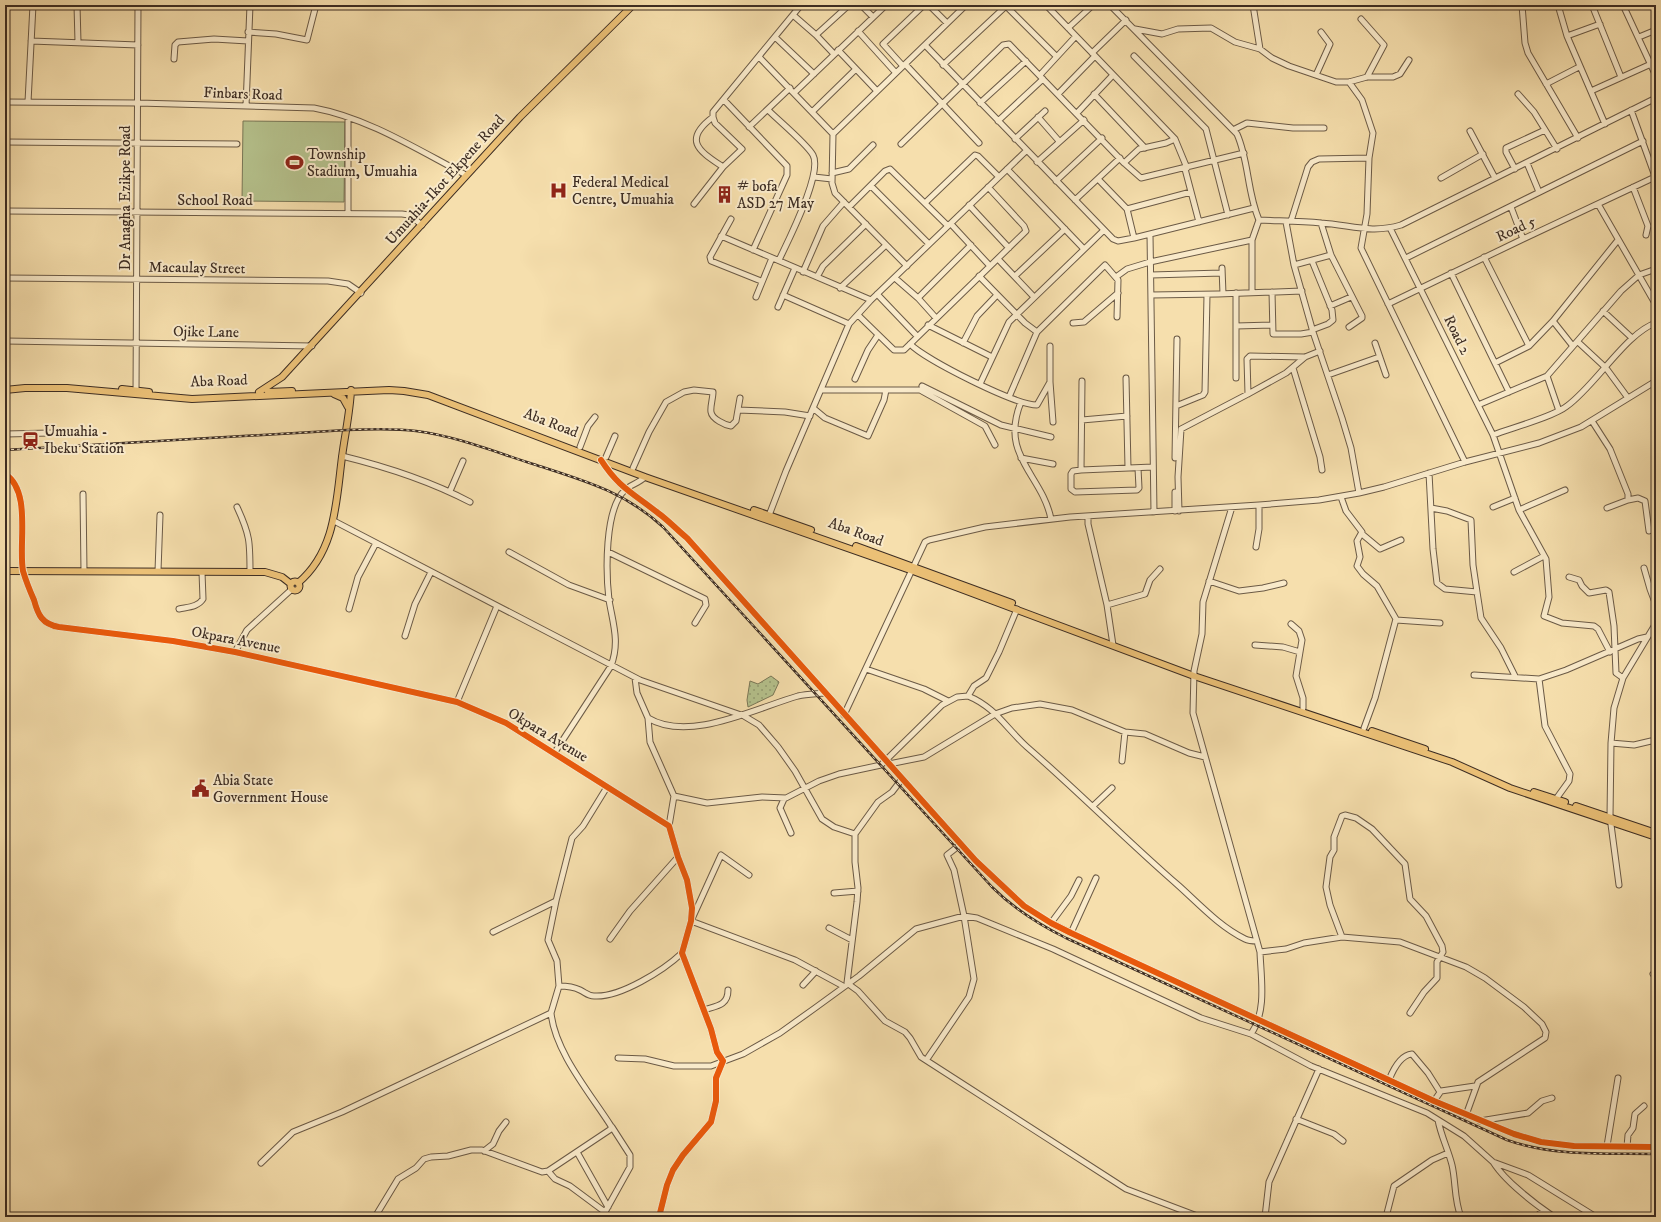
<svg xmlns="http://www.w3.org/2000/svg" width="1661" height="1222" viewBox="0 0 1661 1222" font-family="'IM FELL DW Pica',serif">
  <defs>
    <pattern id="grass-dots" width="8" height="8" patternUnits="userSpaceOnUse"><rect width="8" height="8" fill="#b6c38e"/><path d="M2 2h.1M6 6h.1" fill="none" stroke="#959f74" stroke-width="1.8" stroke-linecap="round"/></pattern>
  </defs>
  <rect width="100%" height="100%" fill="#f6dfad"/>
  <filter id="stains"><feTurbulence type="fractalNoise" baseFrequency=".005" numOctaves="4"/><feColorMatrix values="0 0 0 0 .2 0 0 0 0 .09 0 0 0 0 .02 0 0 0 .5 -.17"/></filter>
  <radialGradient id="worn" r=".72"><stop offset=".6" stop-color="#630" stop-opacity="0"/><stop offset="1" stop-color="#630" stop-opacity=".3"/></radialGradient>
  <!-- grass -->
  <path fill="url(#grass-dots)" stroke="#7a7858" d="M771,676L779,682L773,695L748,707L747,700L750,681L758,684Z"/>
  <!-- garden -->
  <path fill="#b6c38e" stroke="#7a7858" d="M243,121L345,122L344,202L242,201Z"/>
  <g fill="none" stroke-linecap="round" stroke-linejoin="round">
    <defs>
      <path id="minor" d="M77,5L78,42
        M861,5L873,17
        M929,5L947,23
        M1005,5L1056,56
        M1046,5L1175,139L1187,168L1185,169L1199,222
        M1110,5L1237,134C1249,161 1247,192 1259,220C1280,221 1301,221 1321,223C1351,225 1371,234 1401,225L1656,98
        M1253,5L1260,49
        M1522,5L1525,43L1528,53L1578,138
        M1558,5L1567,36L1605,124
        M1592,5L1621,77
        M1623,5L1656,76
        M793,15L816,35L834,54
        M1361,19L1384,45L1367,77
        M1068,28L1093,5
        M1135,29L1162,34L1178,29L1211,28L1235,42L1260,49L1272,58L1289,66L1336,82H1349L1367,77H1393L1400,74L1409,60
        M858,31L896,73
        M248,32L276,34L307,40L316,5
        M816,35L849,5
        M1567,36L1600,24
        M775,37L814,74
        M1639,37L1656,30
        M31,41L138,45
        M925,45L1113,239L1118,241L1134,238L1254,208
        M838,50L877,91
        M1092,53L1126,20
        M1134,56L1206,129L1228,215
        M759,57L833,134L832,183L835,193L907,266
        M174,59L175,45L178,42L214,39L248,41
        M905,64L979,143
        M943,65L1006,6
        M903,66L883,44L924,5
        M1040,75L1076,36
        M1316,75L1330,44L1321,32
        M1349,82L1362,100L1373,133L1369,158L1367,214L1361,248L1465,462
        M1546,84L1579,67
        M1591,91L1651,64
        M794,93L886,5
        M1058,94L1095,56
        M1094,94L1145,148
        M1518,94L1534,112L1557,149
        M724,100L787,166V175L753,250
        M5,102L138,103L314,108C368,118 418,150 466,175
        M28,102L33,5
        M980,103L1026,61
        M246,106L250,5
        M768,110C778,120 807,144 813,155C823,173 788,241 779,260
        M1631,110L1656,179
        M812,112L856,69
        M1077,113L1113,75
        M713,117C681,141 701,152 723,167
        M1038,117L1059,141
        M998,121L1043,79
        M749,127L790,88
        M1233,130L1247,123L1293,128H1324
        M1470,131L1495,178
        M833,134L966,5
        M1015,139L1045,111
        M5,142L237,144
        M901,144L1003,45L1009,44L1124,163L1141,178L1244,153
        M1037,162L1084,120
        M1124,163L1139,149L1166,143L1175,139
        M1527,163L1539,192
        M1007,169L1083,248
        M1515,169L1506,152V148L1545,130
        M832,173L849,169L873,145
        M814,177L832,179
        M1441,178L1483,154
        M1098,179L1127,209L1134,238
        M1056,181L1102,138
        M871,186L929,244
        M1633,187L1648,226L1646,235
        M1075,200L1120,158
        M925,203L975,155L978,156L999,177
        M694,204L723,167L742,149L715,123L713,117V112L801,5
        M1598,204L1656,305
        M969,205L1009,248
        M849,207L885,171L890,169L948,226
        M1511,207L1523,239
        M1127,209L1191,192
        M5,211L402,214L409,215L422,225
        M348,212V118
        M731,219L710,257L711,261L761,281
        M1291,221L1308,167L1312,162L1319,159L1369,158
        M1286,222L1294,265L1313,332L1342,418L1351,448L1359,493
        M1321,223L1331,255L1362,316V318L1349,327
        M951,224L990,266
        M1390,228L1493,435L1519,510L1546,559L1549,597L1544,616L1562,623L1594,626L1598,629L1610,652
        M1150,234L1154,512
        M721,236L871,300
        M1484,257L1529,346
        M1406,258L1643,141
        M998,259L1034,297
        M1294,265L1331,255
        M1222,268L1223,294
        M803,272L823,226L844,202
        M1451,273L1509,392
        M1151,275L1222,273
        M979,276L1025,323L1037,332
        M1015,276L1065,229
        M817,277L823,266L866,224
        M1116,277L1127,269L1150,262L1252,240
        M5,278L328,281L348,284L361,293
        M895,278L918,298L936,318
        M840,288L886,245
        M1252,292V240L1259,220
        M1272,292L1273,334H1301L1313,332
        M1236,293V378
        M877,294L917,336
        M783,295L849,324
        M1151,295L1218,294L1302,291
        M756,297L772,258
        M918,298L971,245
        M1388,304L1523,239L1655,177
        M1330,306L1351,297
        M778,307L795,268
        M1603,311L1632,338
        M858,315L894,350H904L1024,233L1026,231L1024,226L988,187
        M1553,321L1572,345
        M1073,323L1084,322L1118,293
        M928,325L992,357
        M1236,326L1272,325
        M1312,330L1328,324L1333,320L1332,310L1312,261
        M5,341L312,346
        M1578,342L1606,368L1628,398
        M963,343L977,316L997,295
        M1375,343L1386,375
        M910,344C926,360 1015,405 1037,405L1050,382V346
        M1495,363L1529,346L1553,321L1618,240
        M1293,368L1320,457L1322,470
        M1328,375L1379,357
        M1547,376L1559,411
        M1126,378L1128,468
        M855,379L868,350L878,335
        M1050,382L1053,422
        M980,384L1009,322L1103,231
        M922,386L1001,425L1051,437
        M822,390H920L985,426L995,445
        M136,394L138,5
        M1248,394L1247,359L1250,356L1304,357
        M1009,397L1037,332L1105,265L1118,280L1117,317
        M1021,402C999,456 1042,474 1051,519
        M1478,405L1547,376L1621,291L1639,275L1656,269
        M1176,406L1203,395L1205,392L1207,295
        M813,408L825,418L868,436L884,400L886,390
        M738,410L785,412L810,416
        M1082,420L1127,416
        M1592,421L1610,449L1628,494V500L1607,508
        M5,434L51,433
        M1493,435C1511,428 1553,417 1567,406C1595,386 1627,332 1656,323
        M580,447L588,426L595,417
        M342,456C387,467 430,481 470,502
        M606,457L615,436
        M1021,458L1053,464
        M1175,458L1177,339
        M601,460C619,488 633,493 658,513C668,520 677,530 687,538L976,861L1024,906L1051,923L1071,933L1434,1101L1514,1134L1541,1142L1574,1146L1656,1147
        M633,468L649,432L666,402L684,392L694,390L713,392C713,398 710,407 711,412C712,419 725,425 731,426L736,421L740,398
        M1138,468L1139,488L1137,490L1075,492L1071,489V474L1073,471L1081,470L1153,467
        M1081,470L1082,381
        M1429,473L1433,549L1437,583L1445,589L1477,592L1481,618L1501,648L1515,676
        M5,474C32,491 18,544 23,571C26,581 30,591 34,600C38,615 42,624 59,627L173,641L235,652L457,702L506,723L669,826L678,857L687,880L692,908L691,921L682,953L711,1029L717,1052L723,1061L716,1078V1101L711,1122L683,1155L673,1170L667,1185L659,1217
        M450,491L463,461
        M83,494L84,571
        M1341,497L1346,511L1362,532L1357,541L1360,557L1357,566L1363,574L1377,586L1396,619L1375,698L1364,728
        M1628,500L1638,498L1645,501L1649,531
        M237,507C250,535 250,542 250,572
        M1493,507L1515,498
        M1431,508L1447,511L1471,520L1473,565L1477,592
        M1519,510L1565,490
        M1175,511V492
        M1179,511L1178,477L1181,429L1248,394L1286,373L1305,357L1320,351
        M1088,516V524L1107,605L1113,645
        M768,518L786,471L849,324L871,300L1026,151
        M334,521L640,680L744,716L759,725L778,747L795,771L822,819L834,827L855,834V862L858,888L857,902L847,983L858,991L885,1021L905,1032L910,1038L921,1057L1126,1189L1200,1217
        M1362,534L1380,549L1401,540
        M1256,547L1259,529V505
        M509,552L569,585L610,600
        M608,552L705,599L706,605L695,623
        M1644,568L1650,589L1656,605
        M158,571L160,515
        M1514,572L1544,556
        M1569,577L1579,580L1582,586L1589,593L1606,590L1609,592L1614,626L1616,673L1623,678
        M1209,581L1239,591L1263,588L1284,583
        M1107,605L1145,594L1150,580L1160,569
        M179,609C188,607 198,607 203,599L202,572
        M349,609L358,577L376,543
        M1396,620L1440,623
        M1291,624L1299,631L1302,640L1296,676L1303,698V708
        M405,636L415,604L431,572
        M1255,645L1283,647L1300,652
        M235,652L247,630L292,589
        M866,669L924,689L948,701
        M1474,675L1539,679L1566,670L1638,639L1647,637
        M635,678L637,693L648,718L650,742L674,796L669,826
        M1539,679L1545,726L1570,774L1569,781L1556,799
        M968,696C995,707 1006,728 1027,747C1079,792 1127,841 1179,886C1199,904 1220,927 1245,939C1249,941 1253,941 1257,941
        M457,702L497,606
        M844,715L925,542L929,540L985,527L1070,517L1259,505L1319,500L1359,493L1384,487L1465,462L1539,443L1581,427L1656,381
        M648,718C689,743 756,708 798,696C807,694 816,694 825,693
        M1611,743L1634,745L1651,741
        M555,752L611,666C620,642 613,624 609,600C606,574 604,509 625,490C630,485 639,483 645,477
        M1122,761L1125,732
        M889,764L924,757L995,714L1012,708L1040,704L1072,710L1125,732L1145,734L1189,753L1205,757
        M674,796L707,803L762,797L786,798L819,781L839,774L881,765L942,705L957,697L968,696L974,686L986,678L999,652L1017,609
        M784,799L780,808L791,833
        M1093,806L1112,788
        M855,834L878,802L892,792L902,779
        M749,875L721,855L691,921L795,960L843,986
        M1619,885L1610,817L1611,743L1614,708L1623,678L1656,623
        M834,893L858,891
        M1051,923L1071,896L1079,880
        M829,928L852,940
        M493,932L556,901L572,838L583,826L607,787
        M1071,933L1096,878
        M1342,937L1330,905L1326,887L1330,857L1334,850V837L1342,816L1345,815L1356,818L1372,829L1405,864L1410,899L1426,916L1442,946L1443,952L1437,962V978L1424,992L1410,1013
        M610,939L630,911L678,857
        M1260,952L1286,949L1304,943L1342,937L1400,942L1466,967L1485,978L1524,1007L1542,1024L1546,1032L1545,1038L1478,1082L1466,1115
        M1653,974L1656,978
        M803,985L816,971
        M559,986C567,986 574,987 580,990C586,993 588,996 594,996C620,998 664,970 682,953
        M704,1010C716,1006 728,1006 728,990
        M1251,1034L1311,1066L1427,1113L1464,1136L1493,1162L1528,1175L1596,1217
        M618,1058L645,1059L674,1066H711L743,1054L780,1033L815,1008L859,976L916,929L964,916L977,918L1053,949L1201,1018L1251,1034C1267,1011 1261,979 1260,952L1193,713L1194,671L1202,634L1203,602L1232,507
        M927,1059L969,997L974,979L964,916L954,870L947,855L961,844
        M1389,1080C1393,1070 1400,1055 1412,1054L1428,1073L1440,1092
        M1434,1101L1441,1091L1475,1086
        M1296,1119L1334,1134L1343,1141
        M1438,1120C1441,1136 1448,1149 1452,1165C1456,1182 1454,1200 1461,1217
        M1480,1121L1528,1113L1542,1101L1552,1098
        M1607,1146L1618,1078
        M1627,1147L1628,1135L1633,1128L1635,1114L1644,1106
        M484,1151L493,1144L499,1131L506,1122
        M577,1152L608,1207
        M1493,1162C1505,1181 1535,1204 1554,1217
        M261,1163L293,1132L342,1112L551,1013L559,986L557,961L548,940L556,901
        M548,1171L555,1179L570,1186L605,1212L603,1217
        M605,1212L630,1167V1155L612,1127
        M375,1217L398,1179L416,1168L424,1159L431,1157L448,1156L471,1150H482L542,1172L548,1171L611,1129V1126C590,1093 555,1052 551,1013
        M1265,1217L1269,1182L1319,1069
        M1386,1217L1394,1186L1432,1160L1448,1153
        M1536,1217L1544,1210"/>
      <path id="major" d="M122,389L149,392
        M5,390L25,388H67L192,399L389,390L404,391L428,395L645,477L913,571L1194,676L1452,762L1510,788L1656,837
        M259,392L282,377L520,117L633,5
        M268,392L292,391
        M334,394L343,398L348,407
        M754,510L811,530
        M856,546L1012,603
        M5,571L265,572L282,577L291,584
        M290.5 586a4.5 4.5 0 1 1 9 0a4.5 4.5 0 1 1-9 0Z
        M298,583C336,551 336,502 342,457C345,434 350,412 351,390
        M1372,731L1425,749
        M1534,792L1565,802
        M1576,806L1656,833"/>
    </defs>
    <!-- minor casing -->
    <use href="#minor" stroke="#6b5a46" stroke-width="7"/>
    <!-- major casing -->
    <use href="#major" stroke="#3d2d23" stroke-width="8"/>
    <!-- minor -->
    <use href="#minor" stroke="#f9eaca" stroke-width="5"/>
    <!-- major -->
    <use href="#major" stroke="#ebc076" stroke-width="6"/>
    <defs>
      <path id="rail" d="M5,450L347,430C370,429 393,428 416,431C456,436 495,452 533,464C582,480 624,491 663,527L992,887C1013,908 1038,924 1066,938L1507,1140C1555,1157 1606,1153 1656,1154"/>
    </defs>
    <!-- rail casing -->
    <use href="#rail" stroke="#3d2d23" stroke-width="2.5"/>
    <!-- rail -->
    <use href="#rail" stroke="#f9eaca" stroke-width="1" stroke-dasharray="3" stroke-linecap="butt"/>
    <defs>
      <path id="cycleway" d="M601,460C619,488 633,493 658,513C668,520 677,530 687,538L976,861L1024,906L1051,923L1071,933L1434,1101L1514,1134L1541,1142L1574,1146L1656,1147
        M5,474C32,491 18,544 23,571C26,581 30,591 34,600C38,615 42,624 59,627L173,641L235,652L457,702L506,723L669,826L678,857L687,880L692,908L691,921L682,953L711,1029L717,1052L723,1061L716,1078V1101L711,1122L683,1155L673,1170L667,1185L659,1217"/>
    </defs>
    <!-- cycleway casing -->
    <use href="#cycleway" stroke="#f9eaca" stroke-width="8"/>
    <!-- cycleway -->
    <use href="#cycleway" stroke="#e8590c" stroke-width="6"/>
  </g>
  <!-- icons -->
  <defs>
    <symbol id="stadium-bare" viewBox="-9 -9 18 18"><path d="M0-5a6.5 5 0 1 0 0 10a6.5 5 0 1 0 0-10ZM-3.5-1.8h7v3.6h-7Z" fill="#8f2418" stroke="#f9eaca" stroke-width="2.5" paint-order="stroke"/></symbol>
    <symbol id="hospital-bare" viewBox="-9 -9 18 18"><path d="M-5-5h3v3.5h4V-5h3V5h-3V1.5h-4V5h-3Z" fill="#8f2418" stroke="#f9eaca" stroke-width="2.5" paint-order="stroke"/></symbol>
    <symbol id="building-bare" viewBox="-9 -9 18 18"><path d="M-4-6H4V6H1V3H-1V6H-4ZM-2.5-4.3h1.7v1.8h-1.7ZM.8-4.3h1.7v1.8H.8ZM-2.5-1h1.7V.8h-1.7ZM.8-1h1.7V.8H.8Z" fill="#8f2418" stroke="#f9eaca" stroke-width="2.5" paint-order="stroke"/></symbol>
    <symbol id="station-bare" viewBox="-9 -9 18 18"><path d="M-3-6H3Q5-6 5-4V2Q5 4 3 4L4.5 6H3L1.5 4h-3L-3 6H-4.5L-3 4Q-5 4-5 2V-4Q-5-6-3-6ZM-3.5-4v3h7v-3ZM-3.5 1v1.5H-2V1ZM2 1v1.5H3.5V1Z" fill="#8f2418" stroke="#f9eaca" stroke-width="2.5" paint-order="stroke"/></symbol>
    <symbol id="civic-bare" viewBox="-9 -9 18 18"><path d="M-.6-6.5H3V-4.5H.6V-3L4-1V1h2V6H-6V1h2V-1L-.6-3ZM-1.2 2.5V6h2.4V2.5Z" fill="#8f2418" stroke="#f9eaca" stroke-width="2.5" paint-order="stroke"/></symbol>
  </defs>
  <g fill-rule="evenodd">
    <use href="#stadium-bare" x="282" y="150" width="25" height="25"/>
    <use href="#hospital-bare" x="546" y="178" width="25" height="25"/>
    <use href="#building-bare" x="712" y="182" width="25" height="25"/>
    <use href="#station-bare" x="18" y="428" width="25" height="25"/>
    <use href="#civic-bare" x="188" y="776" width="25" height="25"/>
  </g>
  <g text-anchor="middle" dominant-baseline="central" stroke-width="4" stroke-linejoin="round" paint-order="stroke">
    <!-- street labels -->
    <g font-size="15" fill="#3d2d23" stroke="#f9eaca">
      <text transform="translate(243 94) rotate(2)">Finbars Road</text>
      <text transform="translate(445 180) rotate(-48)">Umuahia-Ikot Ekpene Road</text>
      <text transform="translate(125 198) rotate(-90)">Dr Anagha Ezikpe Road</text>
      <text x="215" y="200">School Road</text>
      <text transform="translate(1516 229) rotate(-25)">Road 5</text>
      <text transform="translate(197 268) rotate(1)">Macaulay Street</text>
      <text transform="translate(206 332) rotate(1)">Ojike Lane</text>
      <text transform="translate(1457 335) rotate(64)">Road 2</text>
      <text transform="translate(219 381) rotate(-2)">Aba Road</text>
      <text transform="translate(551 423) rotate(21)">Aba Road</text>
      <text transform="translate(856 532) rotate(20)">Aba Road</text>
      <text transform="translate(236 640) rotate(11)">Okpara Avenue</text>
      <text transform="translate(548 735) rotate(31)">Okpara Avenue</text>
    </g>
    <!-- poi labels -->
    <g font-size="15" fill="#3d2d23" stroke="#f9eaca" text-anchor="start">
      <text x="307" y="154">Township<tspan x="307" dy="17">Stadium, Umuahia</tspan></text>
      <text x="572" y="182">Federal Medical<tspan x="572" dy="17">Centre, Umuahia</tspan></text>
      <text x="737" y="186"># bofa<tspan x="737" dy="17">ASD 27 May</tspan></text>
      <text x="44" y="431">Umuahia -<tspan x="44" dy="17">Ibeku Station</tspan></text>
      <text x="213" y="780">Abia State<tspan x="213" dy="17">Government House</tspan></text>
    </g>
  </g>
  <!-- margin -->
  <rect width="1661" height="1222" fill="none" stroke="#f6dfad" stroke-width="20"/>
  <rect x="6" y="6" width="1649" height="1210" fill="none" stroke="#3d2d23" stroke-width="2"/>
  <rect x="10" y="10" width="1641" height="1202" fill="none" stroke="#3d2d23"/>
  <rect width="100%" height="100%" filter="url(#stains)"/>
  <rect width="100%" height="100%" fill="url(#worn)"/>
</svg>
